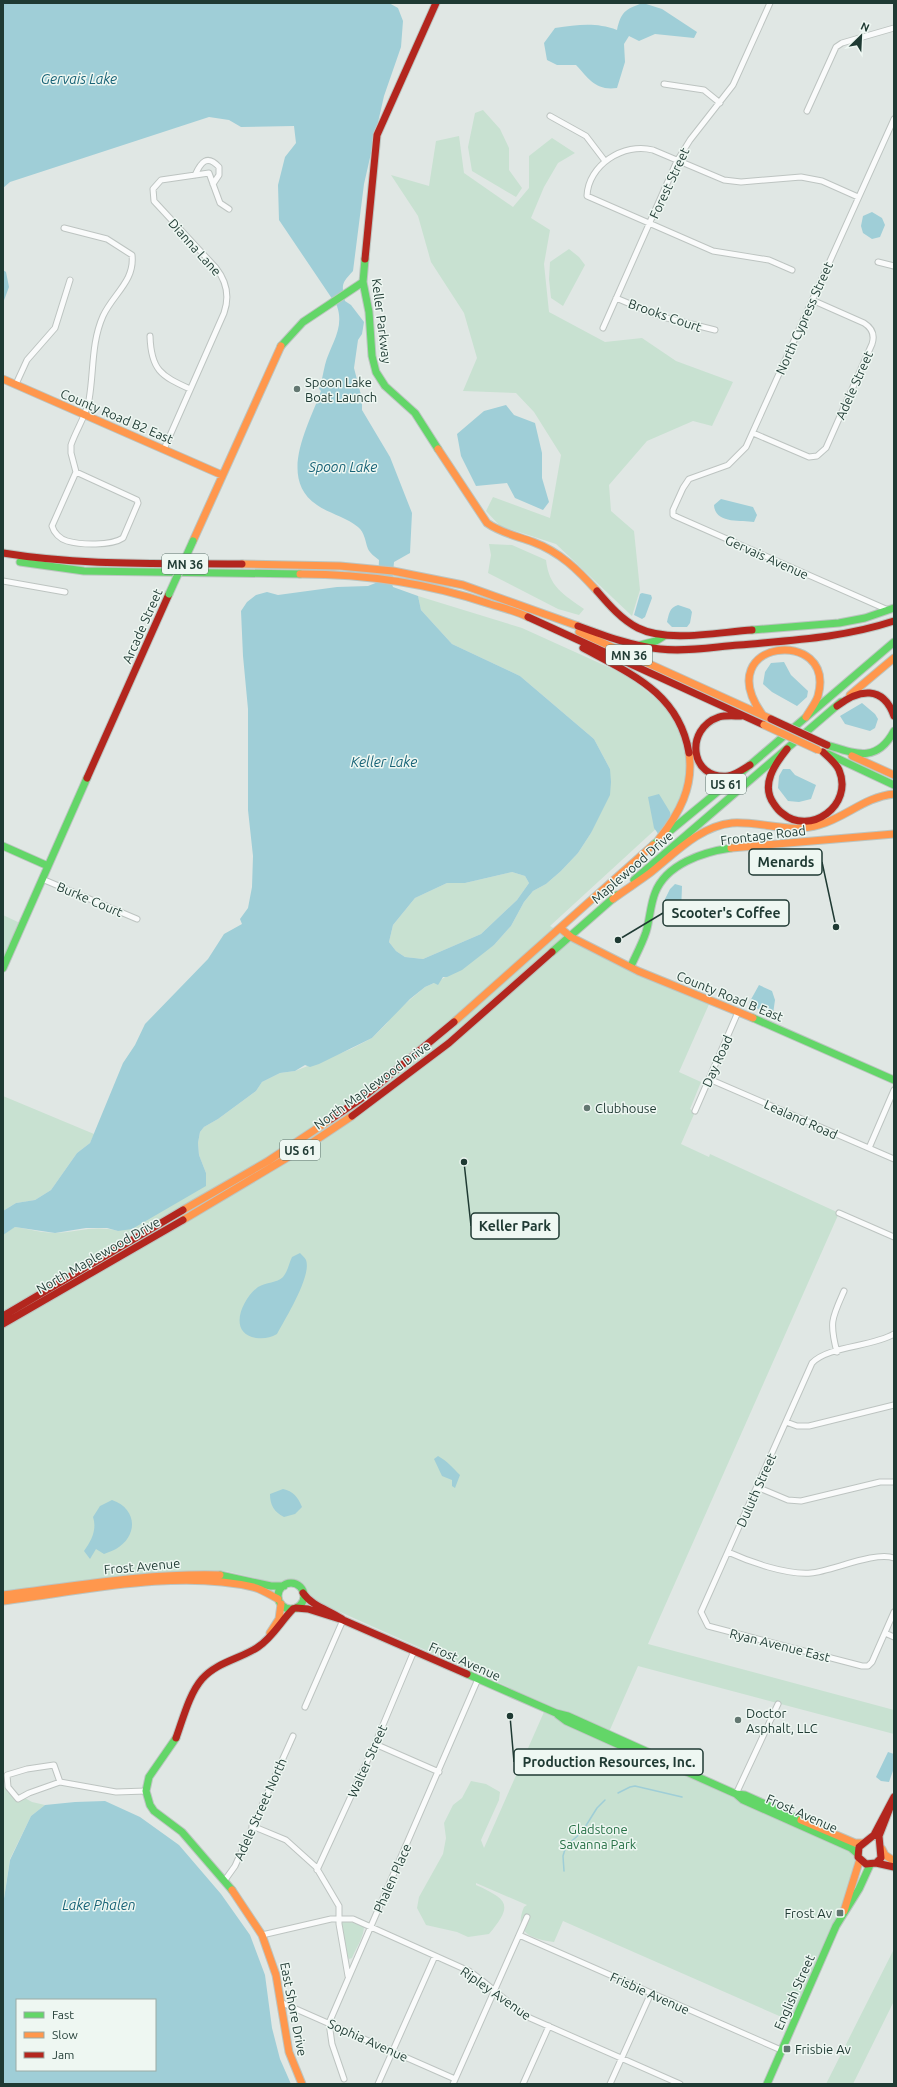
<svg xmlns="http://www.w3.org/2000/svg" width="897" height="2087" viewBox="0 0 897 2087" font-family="Ubuntu,sans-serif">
  <rect width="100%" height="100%" fill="#e0e7e4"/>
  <!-- green -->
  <path fill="#c8e1d1" d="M483,110L500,129L509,148V170L522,188L516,197L472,171L468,147L475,113Z
    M459,136L464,173L513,207L529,188V156L552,138L575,153L558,163L544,187L531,218L550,230L544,264L549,312L605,342L642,338L676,361L733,382L712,426L693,421L647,441L609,485L611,511L634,531L640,590L632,616L556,544L500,526L486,511L493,497L550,518L561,455L534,412L516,393L463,391L477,358L464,313L431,262L418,216L391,175L429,186L436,141Z
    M569,249L579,257L585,265L563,306L551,298L549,279L550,262Z
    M489,544L512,545L546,560C549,587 563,594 584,609L579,615L558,609L488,573L491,555Z
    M418,596L522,628L628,676L676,715L692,770L683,804L550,926L589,949L710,1002L679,1072L701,1082L690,1109L695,1112L681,1144L709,1157L710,1154L839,1213L648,1644L894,1710V1734L638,1666L609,1732L311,1599C302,1593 304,1585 292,1580L279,1584L226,1571L103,1578L3,1592L4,1233L15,1227C28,1229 43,1233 56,1233C78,1232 95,1225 118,1231L206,1173L199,1155L198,1143L200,1132L204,1127L218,1119L256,1091L262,1082L280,1073L295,1071L351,1049L372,1038L387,1023L393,1014L425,987L439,981L494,945L511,926L524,902L533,891L546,884L561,871L578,853L591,833L610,769L594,739L520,676L452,644L421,610Z
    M512,872L525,876L529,883L517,900L481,934L423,959L405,957L396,951L389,942L393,925L415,898L447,883H465Z
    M3,915L20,923L3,960Z
    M3,1096L94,1134L90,1143L77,1153L51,1190L35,1200L16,1203L3,1211Z
    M544,1712L864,1856L793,2022L563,1921L554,1942C532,1939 513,1933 524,1907L527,1905L476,1883V1885C509,1900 513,1905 489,1934L468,1937L457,1932L426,1925L417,1908L419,1897L443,1854L446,1838L444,1823L453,1805L462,1798L471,1781L486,1784L500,1792L499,1800L481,1840L484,1848Z
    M3,1786L32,1802L45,1805L31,1816L10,1859L3,1905Z
    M342,1921L351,1922L364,1926C364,1937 356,1948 352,1958L349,1959L347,1957L341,1928Z
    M894,1949V2001L853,2084H826Z"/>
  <!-- water -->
  <path fill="#9fced7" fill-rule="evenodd" d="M3,3H389L398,8L403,21L401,47L384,96L364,184L353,271C342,283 341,284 345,301L351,305L364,322L362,334L358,340L354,368L362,399V410L390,457L412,513L410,553L394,562L392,584L393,587L418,596L421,610L452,644L520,676L594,739L610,769L611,782L610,795L591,833L578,853L561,871L546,884L533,891L524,902L511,926L494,945L462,970L447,977H443L438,985L434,983L425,987L410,999L372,1038L319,1064L310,1067L305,1065L295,1071L280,1073L262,1082L256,1091L218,1119L204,1127L200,1132L198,1143L199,1155L206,1173V1186L132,1229L118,1231L107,1228H86L55,1233L15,1227L3,1235V1211L16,1203L35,1200L51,1190L77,1153L90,1143L123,1063L135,1045L145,1024L208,959L224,934L242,924L240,919L248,908L252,887L253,856L248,810V709L243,656L241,611L247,602L256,595L267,592L278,595L337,587L368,586L378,582L379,560C375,557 370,553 368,549C365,541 365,533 358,527C346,517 330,514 317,505C277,478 309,425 321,391L319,389C322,381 323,373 325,365C330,345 345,329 337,306L279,220L278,185L285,157L296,143L294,126L241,127L229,120L209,117L10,182L3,188ZM512,872L525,876L529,883L517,900L481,934L423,959L405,957L396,951L389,942L393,925L415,898L447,883H465Z
    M643,3L662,9L697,32L694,38L655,34L639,41L629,36L624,44L625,62L617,88C596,91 589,79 576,65H557L547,60L544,43L555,28C578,25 595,22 617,30C621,12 625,9 643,3Z
    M872,212L882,218L885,225L880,237L872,239L863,233L861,226L863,216Z
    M3,270L6,272L9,287L3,303Z
    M506,405L514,415L535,423L542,453V478L549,502L543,510L515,498L507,483L476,486L461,456L457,434L484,411Z
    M721,499L753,507L757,515L754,522C741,520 715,524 714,505Z
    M642,593L651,595L652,598L645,617L642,619L634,615L640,594Z
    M678,605L690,609L692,612L690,623L687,627H672L667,622C669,614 669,608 678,605Z
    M784,662L791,675L808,691L807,697L797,706L772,692L763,684L765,672L771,663Z
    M862,703L875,714L878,719L875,728L870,731L845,724L840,716Z
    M783,769H790L795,775L816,785L811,799L799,802L788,801L778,788L779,776Z
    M659,794L670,812L672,824L659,835L654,828L648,797Z
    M675,884L682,886L681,913L667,907L663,903L670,889Z
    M759,985L772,991L775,1000L773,1014L750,1006L749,1003Z
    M300,1253C302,1255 305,1258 306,1260C312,1276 285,1319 277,1334C270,1338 264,1339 256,1338C227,1333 242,1299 258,1287C266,1282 277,1283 283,1277C288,1271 289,1263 292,1257Z
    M438,1456C447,1461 453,1468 460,1475L455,1488L452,1486V1480L442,1476L434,1459Z
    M283,1489C293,1491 298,1497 302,1507L295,1514L284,1517C274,1512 270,1505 270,1494Z
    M112,1500C138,1509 138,1536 116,1549C113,1551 108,1552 104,1554L96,1549L90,1559L84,1551C92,1540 97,1529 93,1517L100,1506Z
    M888,1752L894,1754V1768L889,1782L881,1781L876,1777Z
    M105,1801L140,1817L179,1845L221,1894L250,1935L265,1975L272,2028L280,2059L291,2084H3V1905L10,1860L31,1816L45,1805L75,1802ZM17,2000H155V2070H17Z"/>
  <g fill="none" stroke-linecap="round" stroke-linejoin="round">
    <!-- stream -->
    <path stroke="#9fced7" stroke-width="1.5" d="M618,1793L630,1787L635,1786L682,1797
      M564,1871L563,1856L566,1846L582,1832L597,1808L605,1800"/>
    <defs>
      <path id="street" d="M664,84L704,90L720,103
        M807,111L836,47L842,43L894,28
        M550,116L586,136L605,161
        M195,175C201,162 207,154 219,167V175L213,184
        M64,228L107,239L132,255C135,281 113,294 103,316C91,343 94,372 89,400C86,416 76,430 71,445V453L76,472L52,526C54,533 60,539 67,541C81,545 111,546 123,538L138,503L137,500L76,472
        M878,262L894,266
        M792,270L769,260L713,251L587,196C588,165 624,142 653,150L724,180L741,182L801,177L822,181L858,197
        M616,298L659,316L715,330
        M603,328L677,161L690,140L733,85L770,3
        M150,336C151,370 161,376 190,389
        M16,384L27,360L55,328L70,280
        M753,433L809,457L817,456L826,448L872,344C875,335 872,328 864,323L812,300
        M164,449L224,313C230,296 227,282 216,268L154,201L153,189L161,180L209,173L220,203L229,209
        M3,581L65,592
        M888,610L677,517L673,515V510L683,488L689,479L728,465L746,447L894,119
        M42,879L137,919
        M709,1079L894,1159
        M695,1111L738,1012
        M869,1148L894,1090
        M839,1213L894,1237
        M894,1334C872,1347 828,1346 812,1363L701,1612L708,1626L862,1666H868L872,1662L894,1612
        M837,1352C829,1322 832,1318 844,1291
        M786,1422L797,1426H809L894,1405
        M757,1487L788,1500L801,1501L880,1482H894
        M728,1552C750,1562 786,1575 811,1573C832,1571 875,1551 894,1558
        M885,1633L894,1637
        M305,1707L343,1620
        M375,1744L439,1772
        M60,1782L29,1793L18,1799L8,1787L7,1775L27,1769L54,1765L60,1782L116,1792L146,1791
        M736,1794L778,1704
        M252,1826L286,1840L316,1867L339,1906V1924L348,1976
        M317,1870L375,1744L414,1651
        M225,1880L235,1866L293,1736
        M262,1935L331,1919H353L469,1971C490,1985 508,2004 530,2018L680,2084
        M519,1935L781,2050
        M280,2002L455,2079
        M344,2079L332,2044L329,2023L478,1679
        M378,2084L435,1956
        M453,2084L527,1917
        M523,2084L549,2026
        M610,2084L651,1993"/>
      <path id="fast" d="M365,259L363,282L369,312L372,356L376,372L385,386L415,413L438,449
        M281,346L303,322L363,282
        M20,562L84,571L300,574
        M752,630L839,623L865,618L894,608
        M640,645L656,641L664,636
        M827,745C856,754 877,763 894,731
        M828,754L894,785
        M653,845L750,765L894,642
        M3,846L48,866
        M634,880L841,702
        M552,952L617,895
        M631,966C636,955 642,944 646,932C650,919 650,906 655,893C666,864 703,852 731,848
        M3,968L87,778
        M753,1018L894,1080
        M220,1575L271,1586H284
        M278 1596a13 13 0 1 1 26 0a13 13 0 1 1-26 0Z
        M467,1674L556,1713L568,1716L648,1752L653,1757
        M558,1715L566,1721L646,1757H653L736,1794L745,1795L801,1820
        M176,1738L149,1777L146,1791L150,1805L154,1811L182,1832L232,1890
        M736,1794L743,1800L851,1848L858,1854
        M767,2084L836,1926L859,1889L870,1865"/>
      <path id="slow" d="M3,379L222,475
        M438,449L487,523C501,533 517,536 533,542C560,552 578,570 597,591
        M193,541L281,346
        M242,564L340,566L393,571L463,585L578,626
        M300,574C365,574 428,583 490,604C503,608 516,611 528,617
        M579,632L771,719
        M850,695L894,658
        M762,714C709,639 837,626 818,696C816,703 810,710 806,717
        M852,756L894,775
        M659,839C679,814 694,787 689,753
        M731,848L894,834
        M613,899C625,890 638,882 650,873C674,854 700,826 732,823C761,821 790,834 819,825C847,817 864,797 894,794
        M560,928L571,937L638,971L753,1018
        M454,1022L653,845
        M183,1210L268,1161L331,1119
        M183,1220L307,1146L352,1116
        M3,1595C75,1586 147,1573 220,1575
        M3,1601C81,1591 177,1569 253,1587C262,1589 270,1595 278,1599
        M270,1633L279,1619L281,1604
        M801,1820L855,1843H862
        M882,1849L885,1855L894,1861
        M232,1890L262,1935L276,1975L289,2052L302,2084
        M844,1911L860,1859"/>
      <path id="jam" d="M365,259L377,135L436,3
        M3,553C82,566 162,563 242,564
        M597,591C609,605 622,620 638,628C668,643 719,632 752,630
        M528,617L764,725
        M578,626C605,636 632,646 660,649C686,652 713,647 739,645C793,640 842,638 894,621
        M583,648C631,674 679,693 689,753
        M837,706C859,689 883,685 894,716
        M741,716C734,716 726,715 719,717C684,729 690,780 728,776C736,775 743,769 750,765
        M787,749C775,764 760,785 774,804C776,807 779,811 782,813C810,837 854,805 839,770C836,763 828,757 823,752
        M87,778L169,594
        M352,1116L449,1043L552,952
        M331,1119L362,1098L454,1022
        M3,1316L183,1210
        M3,1324L183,1220
        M303,1593C312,1606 329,1610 342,1619
        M296,1608L308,1609L343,1620L467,1674
        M176,1738C183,1719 189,1694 202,1679C217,1662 240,1659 258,1647C273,1637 281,1621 293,1609
        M893,1800L879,1836L881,1858L876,1863L866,1864L858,1857L859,1847L874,1835L894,1797
        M876,1863L894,1867"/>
    </defs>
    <!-- street casing -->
    <use href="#street" stroke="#bdc4c1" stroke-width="7"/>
    <!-- fast casing -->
    <use href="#fast" stroke="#bcc5c1" stroke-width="9"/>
    <!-- slow casing -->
    <use href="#slow" stroke="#bcc5c1" stroke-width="9"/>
    <!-- jam casing -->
    <use href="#jam" stroke="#bcc5c1" stroke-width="9"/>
    <!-- street -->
    <use href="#street" stroke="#fafbfb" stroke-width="5"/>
    <!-- fast -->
    <use href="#fast" stroke="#63d668" stroke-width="7"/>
    <!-- slow -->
    <use href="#slow" stroke="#ff974d" stroke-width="7"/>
    <!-- jam -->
    <use href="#jam" stroke="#b3261e" stroke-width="7"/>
    <defs>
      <path id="fast-bridge" d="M169,594L193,541"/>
      <path id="slow-bridge" d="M764,725L818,750"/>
      <path id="jam-bridge" d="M771,719L827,745"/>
    </defs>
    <!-- fast-bridge casing -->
    <use href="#fast-bridge" stroke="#bcc5c1" stroke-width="9" stroke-linecap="butt"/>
    <!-- slow-bridge casing -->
    <use href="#slow-bridge" stroke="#bcc5c1" stroke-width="9" stroke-linecap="butt"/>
    <!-- jam-bridge casing -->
    <use href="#jam-bridge" stroke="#bcc5c1" stroke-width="9" stroke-linecap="butt"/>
    <!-- fast-bridge -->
    <use href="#fast-bridge" stroke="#63d668" stroke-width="7"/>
    <!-- slow-bridge -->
    <use href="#slow-bridge" stroke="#ff974d" stroke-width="7"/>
    <!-- jam-bridge -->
    <use href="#jam-bridge" stroke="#b3261e" stroke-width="7"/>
  </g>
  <!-- markers -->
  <g fill="#637771" stroke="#eef7f2" stroke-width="1.5">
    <circle cx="297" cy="389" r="4"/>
    <circle cx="587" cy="1108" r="4"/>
    <circle cx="738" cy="1720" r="4"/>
    <rect x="836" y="1909" width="8" height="8" rx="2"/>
    <rect x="783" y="2045" width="8" height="8" rx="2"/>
  </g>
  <g text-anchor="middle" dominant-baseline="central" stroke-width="3" stroke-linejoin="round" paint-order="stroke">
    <!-- shield labels -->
    <g fill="#eef7f2" stroke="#5d736c" stroke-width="1">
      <rect x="162" y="554" width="46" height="20" rx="3"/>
      <rect x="606" y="645" width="46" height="20" rx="3"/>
      <rect x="706" y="774" width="40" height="20" rx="3"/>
      <rect x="280" y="1140" width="40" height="20" rx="3"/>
    </g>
    <g font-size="12" font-weight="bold" fill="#1f3a33">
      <text x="185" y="564">MN 36</text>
      <text x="629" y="655">MN 36</text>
      <text x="726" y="784">US 61</text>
      <text x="300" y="1150">US 61</text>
    </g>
    <!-- street labels -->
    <g font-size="13" fill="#1f3a33" stroke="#eef7f2">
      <text transform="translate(669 183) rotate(-65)">Forest Street</text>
      <text transform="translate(195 247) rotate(48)">Dianna Lane</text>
      <text transform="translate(665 315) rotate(19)">Brooks Court</text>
      <text transform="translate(804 318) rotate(-66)">North Cypress Street</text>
      <text transform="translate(382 321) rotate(83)">Keller Parkway</text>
      <text transform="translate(854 385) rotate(-66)">Adele Street</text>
      <text transform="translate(117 416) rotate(23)">County Road B2 East</text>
      <text transform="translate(767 557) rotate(24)">Gervais Avenue</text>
      <text transform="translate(142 626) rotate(-66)">Arcade Street</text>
      <text transform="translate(763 835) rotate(-7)">Frontage Road</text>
      <text transform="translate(632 867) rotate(-41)">Maplewood Drive</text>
      <text transform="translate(90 899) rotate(23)">Burke Court</text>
      <text transform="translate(730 996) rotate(22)">County Road B East</text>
      <text transform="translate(717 1061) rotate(-66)">Day Road</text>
      <text transform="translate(372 1085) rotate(-36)">North Maplewood Drive</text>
      <text transform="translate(801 1119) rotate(24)">Lealand Road</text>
      <text transform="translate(98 1255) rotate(-30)">North Maplewood Drive</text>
      <text transform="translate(756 1490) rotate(-66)">Duluth Street</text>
      <text transform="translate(142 1566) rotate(-5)">Frost Avenue</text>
      <text transform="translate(780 1645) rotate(14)">Ryan Avenue East</text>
      <text transform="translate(465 1661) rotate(24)">Frost Avenue</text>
      <text transform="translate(367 1761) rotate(-66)">Walter Street</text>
      <text transform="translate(260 1809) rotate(-66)">Adele Street North</text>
      <text transform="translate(802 1813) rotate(24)">Frost Avenue</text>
      <text transform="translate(392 1878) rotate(-66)">Phalen Place</text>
      <text transform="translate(794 1992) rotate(-66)">English Street</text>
      <text transform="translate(496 1993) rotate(35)">Ripley Avenue</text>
      <text transform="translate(650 1993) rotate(24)">Frisbie Avenue</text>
      <text transform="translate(294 2009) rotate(79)">East Shore Drive</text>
      <text transform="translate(368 2040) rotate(24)">Sophia Avenue</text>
    </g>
    <!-- poi labels -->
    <g font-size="13" fill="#1f3a33" stroke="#eef7f2" text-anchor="start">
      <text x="305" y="382">Spoon Lake<tspan x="305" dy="15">Boat Launch</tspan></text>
      <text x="595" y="1108">Clubhouse</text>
      <text x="746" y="1713">Doctor<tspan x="746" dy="15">Asphalt, LLC</tspan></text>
      <text x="832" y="1913" text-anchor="end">Frost Av</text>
      <text x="795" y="2049">Frisbie Av</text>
    </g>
    <!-- park labels -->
    <g font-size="13" fill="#287147" stroke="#eef7f2">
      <text x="598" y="1829">Gladstone<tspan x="598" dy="15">Savanna Park</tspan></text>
    </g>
    <!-- water labels -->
    <g font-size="14" font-style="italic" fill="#186377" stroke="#eef7f2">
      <text x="79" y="79">Gervais Lake</text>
      <text x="343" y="467">Spoon Lake</text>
      <text x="384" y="762">Keller Lake</text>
      <text x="99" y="1905">Lake Phalen</text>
    </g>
  </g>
  <!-- callouts -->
  <path fill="none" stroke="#1f3a33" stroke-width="1.5" d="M836 927L822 862M618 940L663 913M464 1162L471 1226M510 1716L514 1762"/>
  <g fill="#1f3a33" stroke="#eef7f2" stroke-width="1.5">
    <circle cx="836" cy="927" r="4"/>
    <circle cx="618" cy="940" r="4"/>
    <circle cx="464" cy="1162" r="4"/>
    <circle cx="510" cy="1716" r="4"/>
  </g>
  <g fill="#eef7f2" stroke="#1f3a33" stroke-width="1.5">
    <rect x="749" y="849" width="73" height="26" rx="4"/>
    <rect x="663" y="900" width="126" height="26" rx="4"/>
    <rect x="471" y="1213" width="88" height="26" rx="4"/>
    <rect x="514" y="1749" width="189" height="26" rx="4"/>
  </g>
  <g font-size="14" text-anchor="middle" font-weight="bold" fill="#1f3a33">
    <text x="786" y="867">Menards</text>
    <text x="726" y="918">Scooter's Coffee</text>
    <text x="515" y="1231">Keller Park</text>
    <text x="609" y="1767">Production Resources, Inc.</text>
  </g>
  <!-- border -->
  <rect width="897" height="2087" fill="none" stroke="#1f3a33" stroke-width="8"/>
  <!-- legend -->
  <rect x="16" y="1999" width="140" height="72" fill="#eef7f2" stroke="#9baba6"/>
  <rect x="24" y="2012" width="20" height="6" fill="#63d668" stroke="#9baba6"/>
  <text x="52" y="2019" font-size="12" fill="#1f3a33">Fast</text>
  <rect x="24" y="2032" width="20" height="6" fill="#ff974d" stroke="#9baba6"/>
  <text x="52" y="2039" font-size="12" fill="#1f3a33">Slow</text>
  <rect x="24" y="2052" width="20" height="6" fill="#b3261e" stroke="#9baba6"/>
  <text x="52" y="2059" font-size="12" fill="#1f3a33">Jam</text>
  <!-- north arrow -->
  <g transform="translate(861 36) rotate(24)" stroke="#eef7f2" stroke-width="3" paint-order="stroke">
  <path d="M0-3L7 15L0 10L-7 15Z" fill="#1f3a33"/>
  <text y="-6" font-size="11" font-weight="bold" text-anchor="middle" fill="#1f3a33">N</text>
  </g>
</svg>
